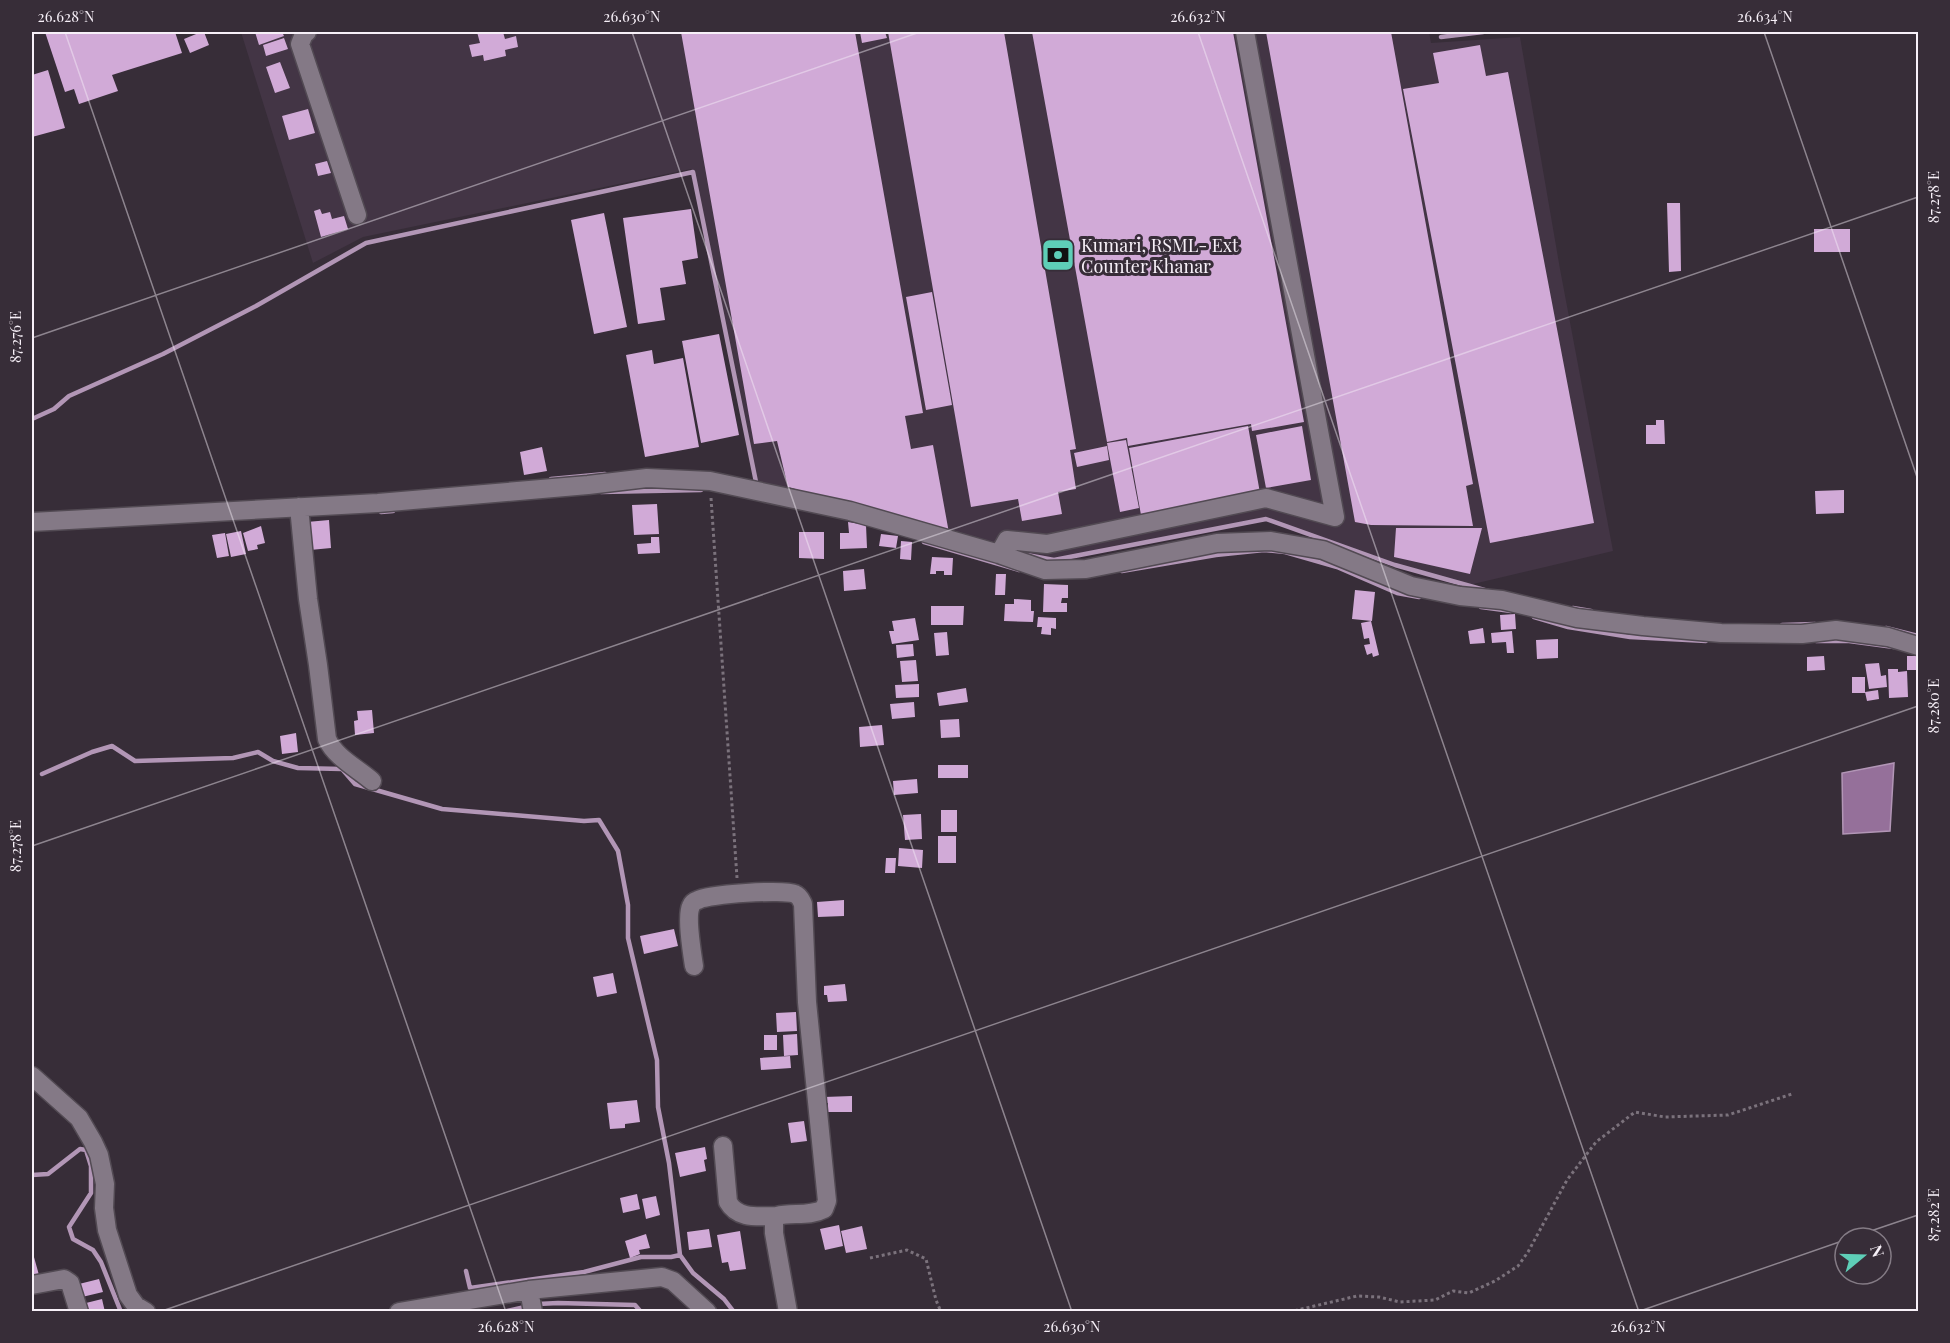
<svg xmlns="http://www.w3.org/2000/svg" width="1950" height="1343" viewBox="0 0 1950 1343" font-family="'Playfair Display',serif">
  <rect width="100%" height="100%" fill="#372d38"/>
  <!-- built -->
  <path fill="#433545" d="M241,32H1429L1431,43L1520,37L1560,269L1613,551L1469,585L1395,565L1266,519L1054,560L961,541L756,482L691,169L363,237L313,263Z"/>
  <!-- water -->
  <path fill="#95709a" stroke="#b296b6" stroke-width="1.5" d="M1894,763L1890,831L1843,834L1842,773Z"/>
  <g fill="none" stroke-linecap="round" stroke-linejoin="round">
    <!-- stream -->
    <path stroke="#b296b6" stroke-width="4.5" d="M1441,37L1483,32
      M32,419L54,409L69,396L163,354L256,306L366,243L693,172L756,482
      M551,479L605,474
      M601,492L701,490
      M381,512L393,511
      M924,542L1019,570
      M1027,555L1054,560L1266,519L1395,565L1488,591
      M1122,571L1216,555L1264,550L1285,552L1337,567L1397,593L1419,597
      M1481,607L1511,611
      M1573,608L1591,611
      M1534,617L1568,627L1630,637L1706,641
      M1782,625L1815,624
      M1886,628L1918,636
      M1816,641H1849L1894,647
      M42,774L92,752L112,746L135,761L233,758L258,752L273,761L298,768L342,769L355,784L442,809L584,821L599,820L618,851L628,905V938L657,1060L658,1107L669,1163L680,1255L693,1273L724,1299L734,1312
      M32,1175L48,1174L80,1149L86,1150L91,1166V1193L69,1227L73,1239L93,1250L101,1262L121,1312
      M466,1271L470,1288L584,1272L641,1257H671L680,1255
      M538,1304L558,1303L635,1305L641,1312
      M503,1312L525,1307"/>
  </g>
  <!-- building -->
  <path fill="#d1aad7" d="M45,32H175L182,53L112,75L118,91L79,104L74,89L65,92Z
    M201,32H204L209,45L190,53L184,39Z
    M255,32H282L284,36L259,45Z
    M477,32H503L505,39L516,36L518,47L505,50L506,56L484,61L483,55L472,57L469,45L480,43Z
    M681,32H855L923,413L905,416L911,449L933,445L949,533L788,487L777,441L754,444Z
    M860,32H885L887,38L862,43Z
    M888,32H1004L1076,449L1070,450L1076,489L1058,492L1062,514L1022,521L1018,499L971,507Z
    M1032,32H1233L1304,422L1252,431L1251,424L1128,446L1127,438L1107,442Z
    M1266,32H1391L1473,484L1466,486L1473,526L1371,525L1355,522Z
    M284,38L288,49L266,56L263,45Z
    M1480,45L1486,76L1508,72L1594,523L1490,543L1403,89L1439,83L1433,53Z
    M280,62L290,88L275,93L266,67Z
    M48,70L65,128L32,137V75Z
    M308,109L315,133L289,140L282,116Z
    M327,161L331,173L318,176L315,164Z
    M1667,203H1680L1681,271L1669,272Z
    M320,209L322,214L330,212L332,219L344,216L348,229L321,237L314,211Z
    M691,209L698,258L682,261L686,284L660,288L665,320L638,324L623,218Z
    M604,213L627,327L594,334L571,220Z
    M1814,229H1850V252H1814Z
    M932,292L952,405L926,410L906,297Z
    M719,334L739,435L701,443L682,341Z
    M652,350L654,364L683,358L699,447L645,457L626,355Z
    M1656,420H1664L1665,444H1646V425H1656Z
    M1248,426L1260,493L1141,515L1129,448Z
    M1302,426L1311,480L1266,488L1256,435Z
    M1126,440L1139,508L1120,512L1107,443Z
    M1107,446L1109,460L1077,467L1074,453Z
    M542,447L547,471L524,475L520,452Z
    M1844,490V513L1816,514L1815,491Z
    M657,504L659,534L634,535L632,505Z
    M329,520L331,548L310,550L307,522Z
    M848,522L866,525L867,548L840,549V533H849Z
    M261,526L265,543L257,545L258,549L248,551L243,533Z
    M1396,528H1482L1470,574L1394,557Z
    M241,531L246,554L231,557L226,534Z
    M799,532H824V559L799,558Z
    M225,533L229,556L217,558L212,535Z
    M881,534L898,536L896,548L879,546Z
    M651,537H659L660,553L638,554L637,544L651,543Z
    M901,541L912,542L911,560L900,559Z
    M932,557L953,558L952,575H944V571H936V574H930Z
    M864,569L866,589L844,591L843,571Z
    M996,574H1006L1005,595H995Z
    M1044,584L1068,585V598H1062L1061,603H1067V612H1043Z
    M1355,590L1375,592L1372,621L1352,619Z
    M1014,599L1031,600V611H1034L1033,622L1004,621L1005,604H1014Z
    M931,606H964L963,625H931Z
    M1515,614L1516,629L1501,630L1500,615Z
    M1038,617L1056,618V629L1051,628V635L1041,634L1042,627H1037Z
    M915,618L919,640L892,644L889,631H894L892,621Z
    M1371,621L1379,655L1373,657L1372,653L1367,655L1364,645L1370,644L1369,638L1364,639L1361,623Z
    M1483,628L1485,643L1470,644L1468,631Z
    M1512,631L1514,653H1507L1506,642L1492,643L1491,633Z
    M947,632L949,655L936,656L934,633Z
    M1558,639V658L1537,659L1536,640Z
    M913,644L914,656L897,658L896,645Z
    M1824,656L1825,670L1807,671V657Z
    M1907,656H1916V670H1907Z
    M916,660L918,681L902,682L900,661Z
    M1879,663L1881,676L1886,675L1887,687L1869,689L1865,664Z
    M1888,669H1898V672L1907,671L1908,697L1889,698Z
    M1852,677H1865V693H1852Z
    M919,684V697L896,698L895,685Z
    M966,688L968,702L939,706L937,693Z
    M1878,690L1879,699L1867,701L1865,692Z
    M914,702L915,717L892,719L890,704Z
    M372,710L374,733L355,735L354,721L358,720L357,711Z
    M959,719L960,737L941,738L940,720Z
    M882,725L884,745L860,747L859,727Z
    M296,733L298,752L282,754L280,736Z
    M938,765H968V778H938Z
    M917,779L918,793L894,795L893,781Z
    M941,810H957V832H941Z
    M921,814L922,839L905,840L903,815Z
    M938,836H956V863H938Z
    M899,848L923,850L922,868L898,866Z
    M886,858H896L895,873H885Z
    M844,900V916L818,917L817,902Z
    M674,929L678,946L644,954L640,936Z
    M613,973L617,993L597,997L593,977Z
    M845,984L847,1001L828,1002L827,995H824V986Z
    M796,1012L797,1031L777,1032L776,1013Z
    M797,1034L798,1055L784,1056L783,1035Z
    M764,1035H777V1050H764Z
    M790,1056L791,1068L761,1070L760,1058Z
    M852,1096V1112H828V1103H824V1097Z
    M637,1100L640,1122L625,1124V1128L610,1129L607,1103Z
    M804,1121L807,1141L791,1143L788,1123Z
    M705,1147L707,1159L704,1160L706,1171L680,1177L675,1153Z
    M637,1194L640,1209L623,1213L620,1198Z
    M656,1196L660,1215L646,1219L642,1199Z
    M839,1225L843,1246L825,1250L820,1229Z
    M862,1226L867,1249L846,1253L841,1231Z
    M709,1229L712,1247L689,1250L687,1232Z
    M740,1231L746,1269L730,1271L728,1262L722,1263L717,1235Z
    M646,1234L650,1248L639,1250L640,1254L630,1258L625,1241Z
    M32,1250L39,1275L32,1277Z
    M99,1279L103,1292L82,1297L79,1284Z
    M102,1299L105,1312H84L82,1304Z"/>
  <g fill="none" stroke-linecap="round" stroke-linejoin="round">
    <defs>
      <path id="minor" d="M307,32L304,34L300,44L357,215
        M299,507L308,599L318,665L327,739C335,757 357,768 372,781
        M32,522L378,503L588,485L647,478L710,481L850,511L999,554L1045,570L1086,569L1217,543L1271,541L1323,550L1411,586L1460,596L1502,600L1577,618L1643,626L1721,633L1802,634L1836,630L1888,637L1918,646
        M999,554L1007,540L1047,544L1266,498L1335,517L1245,32
        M694,966C692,953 686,916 691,906C692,903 695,901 698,900C708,894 785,889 795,894C800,896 801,900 803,904L807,1002L827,1201L824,1209C809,1217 792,1212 777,1216L774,1222V1233L788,1312
        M32,1076L79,1118L93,1142L99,1155L105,1184L104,1208L107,1230L128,1295L136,1306L146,1312
        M723,1146L728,1202C738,1220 759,1216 777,1216
        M32,1285L64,1279L70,1283L79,1312
        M529,1290L533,1312
        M399,1312L529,1290L662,1277L673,1281L707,1312"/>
    </defs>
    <!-- minor casing -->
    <use href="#minor" stroke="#524a53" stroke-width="21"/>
    <!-- path -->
    <path stroke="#7b727c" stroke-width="3" stroke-dasharray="3 3" stroke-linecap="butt" d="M711,498L737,878
      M870,1258L907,1250L926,1259L936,1300L941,1312
      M1289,1312L1357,1296L1379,1297L1400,1302L1435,1300L1453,1291L1469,1293L1495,1281L1518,1266L1528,1252L1567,1180L1596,1142L1635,1112L1665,1117L1728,1115L1792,1094"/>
    <!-- minor -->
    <use href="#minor" stroke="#847986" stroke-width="18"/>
  </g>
  <!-- ticks -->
  <path fill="none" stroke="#f7f0f8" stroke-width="1.5" stroke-opacity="0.45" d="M65,32L506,1312M632,32L1072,1312M1198,32L1639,1312M1764,32L1918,480M32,338L920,32M32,846L1918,197M1850,1238L1918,1215M159,1312L1918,706M1637,1312L1845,1240"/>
  <!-- icons -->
  <defs>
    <symbol id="bank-square" viewBox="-11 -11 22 22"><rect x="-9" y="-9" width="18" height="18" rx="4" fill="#5eceb7" stroke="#372d38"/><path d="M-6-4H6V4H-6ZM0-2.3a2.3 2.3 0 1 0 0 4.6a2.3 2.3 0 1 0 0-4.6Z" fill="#111"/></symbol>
  </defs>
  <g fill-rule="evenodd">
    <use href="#bank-square" x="1039" y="236" width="38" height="38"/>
  </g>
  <g text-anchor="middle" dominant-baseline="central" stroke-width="6" stroke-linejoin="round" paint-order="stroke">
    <!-- poi labels -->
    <g font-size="18" fill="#f7f0f8" stroke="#372d38" text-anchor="start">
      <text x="1081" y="245">Kumari, RSML- Ext<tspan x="1081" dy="21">Counter Khanar</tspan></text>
    </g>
  </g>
  <!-- border -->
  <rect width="1950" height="1343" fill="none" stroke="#372d38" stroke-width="66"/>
  <!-- north arrow -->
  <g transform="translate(1863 1256) rotate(71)"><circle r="28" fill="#372d38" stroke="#847b85" stroke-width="1.5"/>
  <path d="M0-4.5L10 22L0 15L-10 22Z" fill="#5eceb7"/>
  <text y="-9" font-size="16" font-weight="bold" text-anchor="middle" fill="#f7f0f8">N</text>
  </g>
  <rect x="33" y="33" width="1884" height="1277" fill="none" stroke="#f7f0f8" stroke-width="2"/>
  <g font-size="15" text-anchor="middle" fill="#f7f0f8">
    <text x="66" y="22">26.628°N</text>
    <text x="632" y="22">26.630°N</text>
    <text x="1198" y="22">26.632°N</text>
    <text x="1765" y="22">26.634°N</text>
    <text transform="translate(1934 197) rotate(-90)" y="5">87.278°E</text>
    <text transform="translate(16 337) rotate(-90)" y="5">87.276°E</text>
    <text transform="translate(1934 706) rotate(-90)" y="5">87.280°E</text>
    <text transform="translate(16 846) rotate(-90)" y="5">87.278°E</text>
    <text transform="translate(1934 1215) rotate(-90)" y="5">87.282°E</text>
    <text x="506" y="1332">26.628°N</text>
    <text x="1072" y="1332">26.630°N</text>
    <text x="1638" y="1332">26.632°N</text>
  </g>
</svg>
